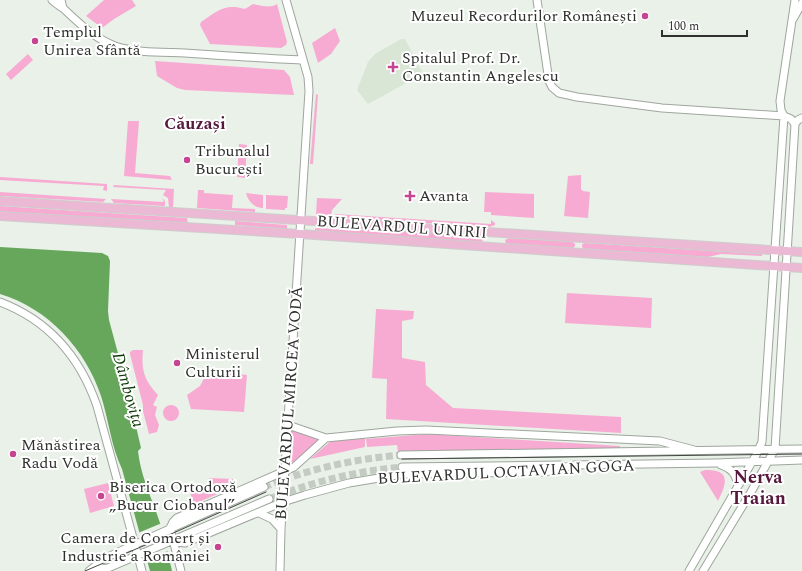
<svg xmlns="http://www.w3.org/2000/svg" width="802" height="571" viewBox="0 0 802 571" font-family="Spectral,serif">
  <rect width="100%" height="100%" fill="#e9f1e8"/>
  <!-- built -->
  <path fill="#d9e6d6" d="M401,39H405L422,72L408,82L368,104L357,90L368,62L375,54Z"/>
  <!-- green -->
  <path fill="#f7abd2" d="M104,0H132L136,6L114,19L102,28L86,16Z
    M253,4C261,5 269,9 277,4L287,42L286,45L281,48L210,44L200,25L201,22C217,11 225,3 245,9Z
    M335,28L340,41L331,54L318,63L312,43Z
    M28,54L33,60L11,80L6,74Z
    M155,61L284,70L290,77L294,95L185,90L177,88L157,76Z
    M316,94L318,95L313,164H310Z
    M128,121H139L135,173L170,176L172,180L124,176Z
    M239,144L247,145L245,178L237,177Z
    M581,175V189L583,191L590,192L588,218L564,216L568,176Z
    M0,177L107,184V191L103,190L104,186L0,180Z
    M114,185L174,189L173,207H169L168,198L163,195L166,190L113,187Z
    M198,190H204V193L233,195L232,208L255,209V212L197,208Z
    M0,192L106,199L103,202L0,196Z
    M485,192L534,194V218L491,215V212H484Z
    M246,193L263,195V208C254,208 248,201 246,193Z
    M266,195L288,196L287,208H285V210L266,209Z
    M162,198L165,201V205L164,206L114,203L111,199L164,202Z
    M317,198L342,199L332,210L331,216L316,215Z
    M0,206L187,218L188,224L187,225L0,213Z
    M335,214L491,224V220L495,223V225L489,227L335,217Z
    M235,221L287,225V229L235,225Z
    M317,228L357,231L366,229L481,236L483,240L481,242L315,231V229Z
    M509,238L573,242L575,244V246L573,248L506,244L505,240Z
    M585,243L762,254V256L721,254L708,257L584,249L582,247V244Z
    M567,293L652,298L651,328L565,323Z
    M376,309L414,311L413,319L402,321V358L425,362L426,385L453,408L621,417V433L386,419L387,379L372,378Z
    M133,350H143C141,370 144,380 158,395L153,405L157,407L155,415L159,425L157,432L149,434L143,411V405L130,354V352Z
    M208,371L247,375L244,412L191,409L187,395L200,386Z
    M163 413a8 8 0 1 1 16 0a8 8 0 1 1-16 0Z
    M291,429L321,439L296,462L288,463Z
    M428,434L620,446V449L398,452L397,445L367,447L366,439Z
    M365,438V447L310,459L331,441Z
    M705,470C731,469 727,483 718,501L700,472Z
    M209,478L233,479L236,486L192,505L190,488L209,487Z
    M108,483L114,506L90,513L84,489Z"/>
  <!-- water -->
  <path fill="#67a75c" d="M0,247L102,253L108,256L110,261L108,311L109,320L126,383L141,448L138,451C141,478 152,498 160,523C165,538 168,555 172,571H150L122,469C111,446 109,421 101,396C86,350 48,308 0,294Z"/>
  <!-- pier -->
  <path fill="#e9f1e8" d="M162,523L168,551L145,560L138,533Z"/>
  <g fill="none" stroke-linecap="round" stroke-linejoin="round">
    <!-- secondary-tunnel -->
    <path stroke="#c4cbc3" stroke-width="7" stroke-dasharray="7 3.5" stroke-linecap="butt" d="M264,487C308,469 354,459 401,455
      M269,499C312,482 356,471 402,467"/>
    <defs>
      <path id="secondary" d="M52,0C56,4 60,6 64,9C80,24 94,38 115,46C137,53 162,52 185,53C224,56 264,58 303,60
        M61,0L63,8
        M537,0L549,81L552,87L559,93L577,97L662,108L784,116L791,119L795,124L775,449L751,492L703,571
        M793,19L802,3
        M795,124L798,120L802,118
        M0,302C50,321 80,357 97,406L142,571
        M288,425L326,438
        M401,455L802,449
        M721,465C732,469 736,474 738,486
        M402,467L560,465
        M259,513L272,519L281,529
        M170,528L173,522L177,518L294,467L326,438L397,431L426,430L660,441L694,450
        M170,528L181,571
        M173,541L185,543L283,502L305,495L349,483L403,474L545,472L574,465L715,463L802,460
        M92,570L108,568L269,499
        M89,571L104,559L127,548L264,487
        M280,571L281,529L309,91L308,77L286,0
        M689,571L756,455L762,442L784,116L781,110L780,101L795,0"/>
      <path id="primary" d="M0,201L802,252
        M0,216L300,234L802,268"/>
    </defs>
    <!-- secondary casing -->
    <use href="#secondary" stroke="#9ea69d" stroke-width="9"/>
    <!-- primary casing -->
    <use href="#primary" stroke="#cdcecd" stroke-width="10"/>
    <!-- secondary -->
    <use href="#secondary" stroke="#fff" stroke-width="7"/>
    <!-- primary -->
    <use href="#primary" stroke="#ebb9d3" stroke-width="8"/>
    <!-- tram -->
    <path stroke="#424541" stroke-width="1" d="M402,459L802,454
      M85,571L171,534L266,492"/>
  </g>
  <!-- markers -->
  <g fill="#c54590" stroke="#fff" stroke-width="1.5">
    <circle cx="645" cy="16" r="4"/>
    <circle cx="35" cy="41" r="4"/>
    <path d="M391 61h4v4h4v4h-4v4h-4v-4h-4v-4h4z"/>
    <circle cx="187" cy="160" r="4"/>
    <path d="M408 190h4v4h4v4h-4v4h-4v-4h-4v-4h4z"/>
    <circle cx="177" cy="363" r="4"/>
    <circle cx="13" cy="454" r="4"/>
    <circle cx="101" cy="496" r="4"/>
    <circle cx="218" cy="547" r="4"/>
  </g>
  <g text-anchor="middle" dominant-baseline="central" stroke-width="4" stroke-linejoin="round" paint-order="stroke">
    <!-- poi labels -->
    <g font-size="16" fill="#2e312d" stroke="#fff" text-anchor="start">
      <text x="637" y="16" text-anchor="end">Muzeul Recordurilor Românești</text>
      <text x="43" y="32">Templul<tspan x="43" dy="18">Unirea Sfântă</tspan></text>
      <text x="402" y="58">Spitalul Prof. Dr.<tspan x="402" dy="18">Constantin Angelescu</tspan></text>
      <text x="195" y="151">Tribunalul<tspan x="195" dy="18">București</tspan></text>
      <text x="419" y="196">Avanta</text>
      <text x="185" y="354">Ministerul<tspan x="185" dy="18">Culturii</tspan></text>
      <text x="21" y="445">Mănăstirea<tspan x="21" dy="18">Radu Vodă</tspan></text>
      <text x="109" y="487">Biserica Ortodoxă<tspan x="109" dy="18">„Bucur Ciobanul”</tspan></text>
      <text x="210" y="538" text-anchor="end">Camera de Comerț și<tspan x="210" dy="18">Industrie a României</tspan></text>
    </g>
    <!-- street labels -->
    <g font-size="16" fill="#2e312d" stroke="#fff">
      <text transform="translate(402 227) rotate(4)">BULEVARDUL UNIRII</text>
      <text transform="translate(289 403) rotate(-86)">BULEVARDUL MIRCEA VODĂ</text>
      <text transform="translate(506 472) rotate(-3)">BULEVARDUL OCTAVIAN GOGA</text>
    </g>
    <!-- neighbourhood labels -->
    <g font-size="17" font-weight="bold" fill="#56193d" stroke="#fff">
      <text x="195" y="124">Căuzași</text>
    </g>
    <!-- water labels -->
    <g font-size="17" font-style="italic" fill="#0a3803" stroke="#fff">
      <text transform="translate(128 390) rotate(74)">Dâmbovița</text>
    </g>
    <!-- quarter labels -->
    <g font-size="18" font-weight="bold" fill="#56193d" stroke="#fff">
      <text x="758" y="477">Nerva<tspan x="758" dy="21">Traian</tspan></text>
    </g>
  </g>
  <!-- scale -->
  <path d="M662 30v6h85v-6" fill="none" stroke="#2e312d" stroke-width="2"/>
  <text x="668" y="30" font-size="12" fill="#2e312d" stroke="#ffffff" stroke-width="3" paint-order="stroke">100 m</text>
</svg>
